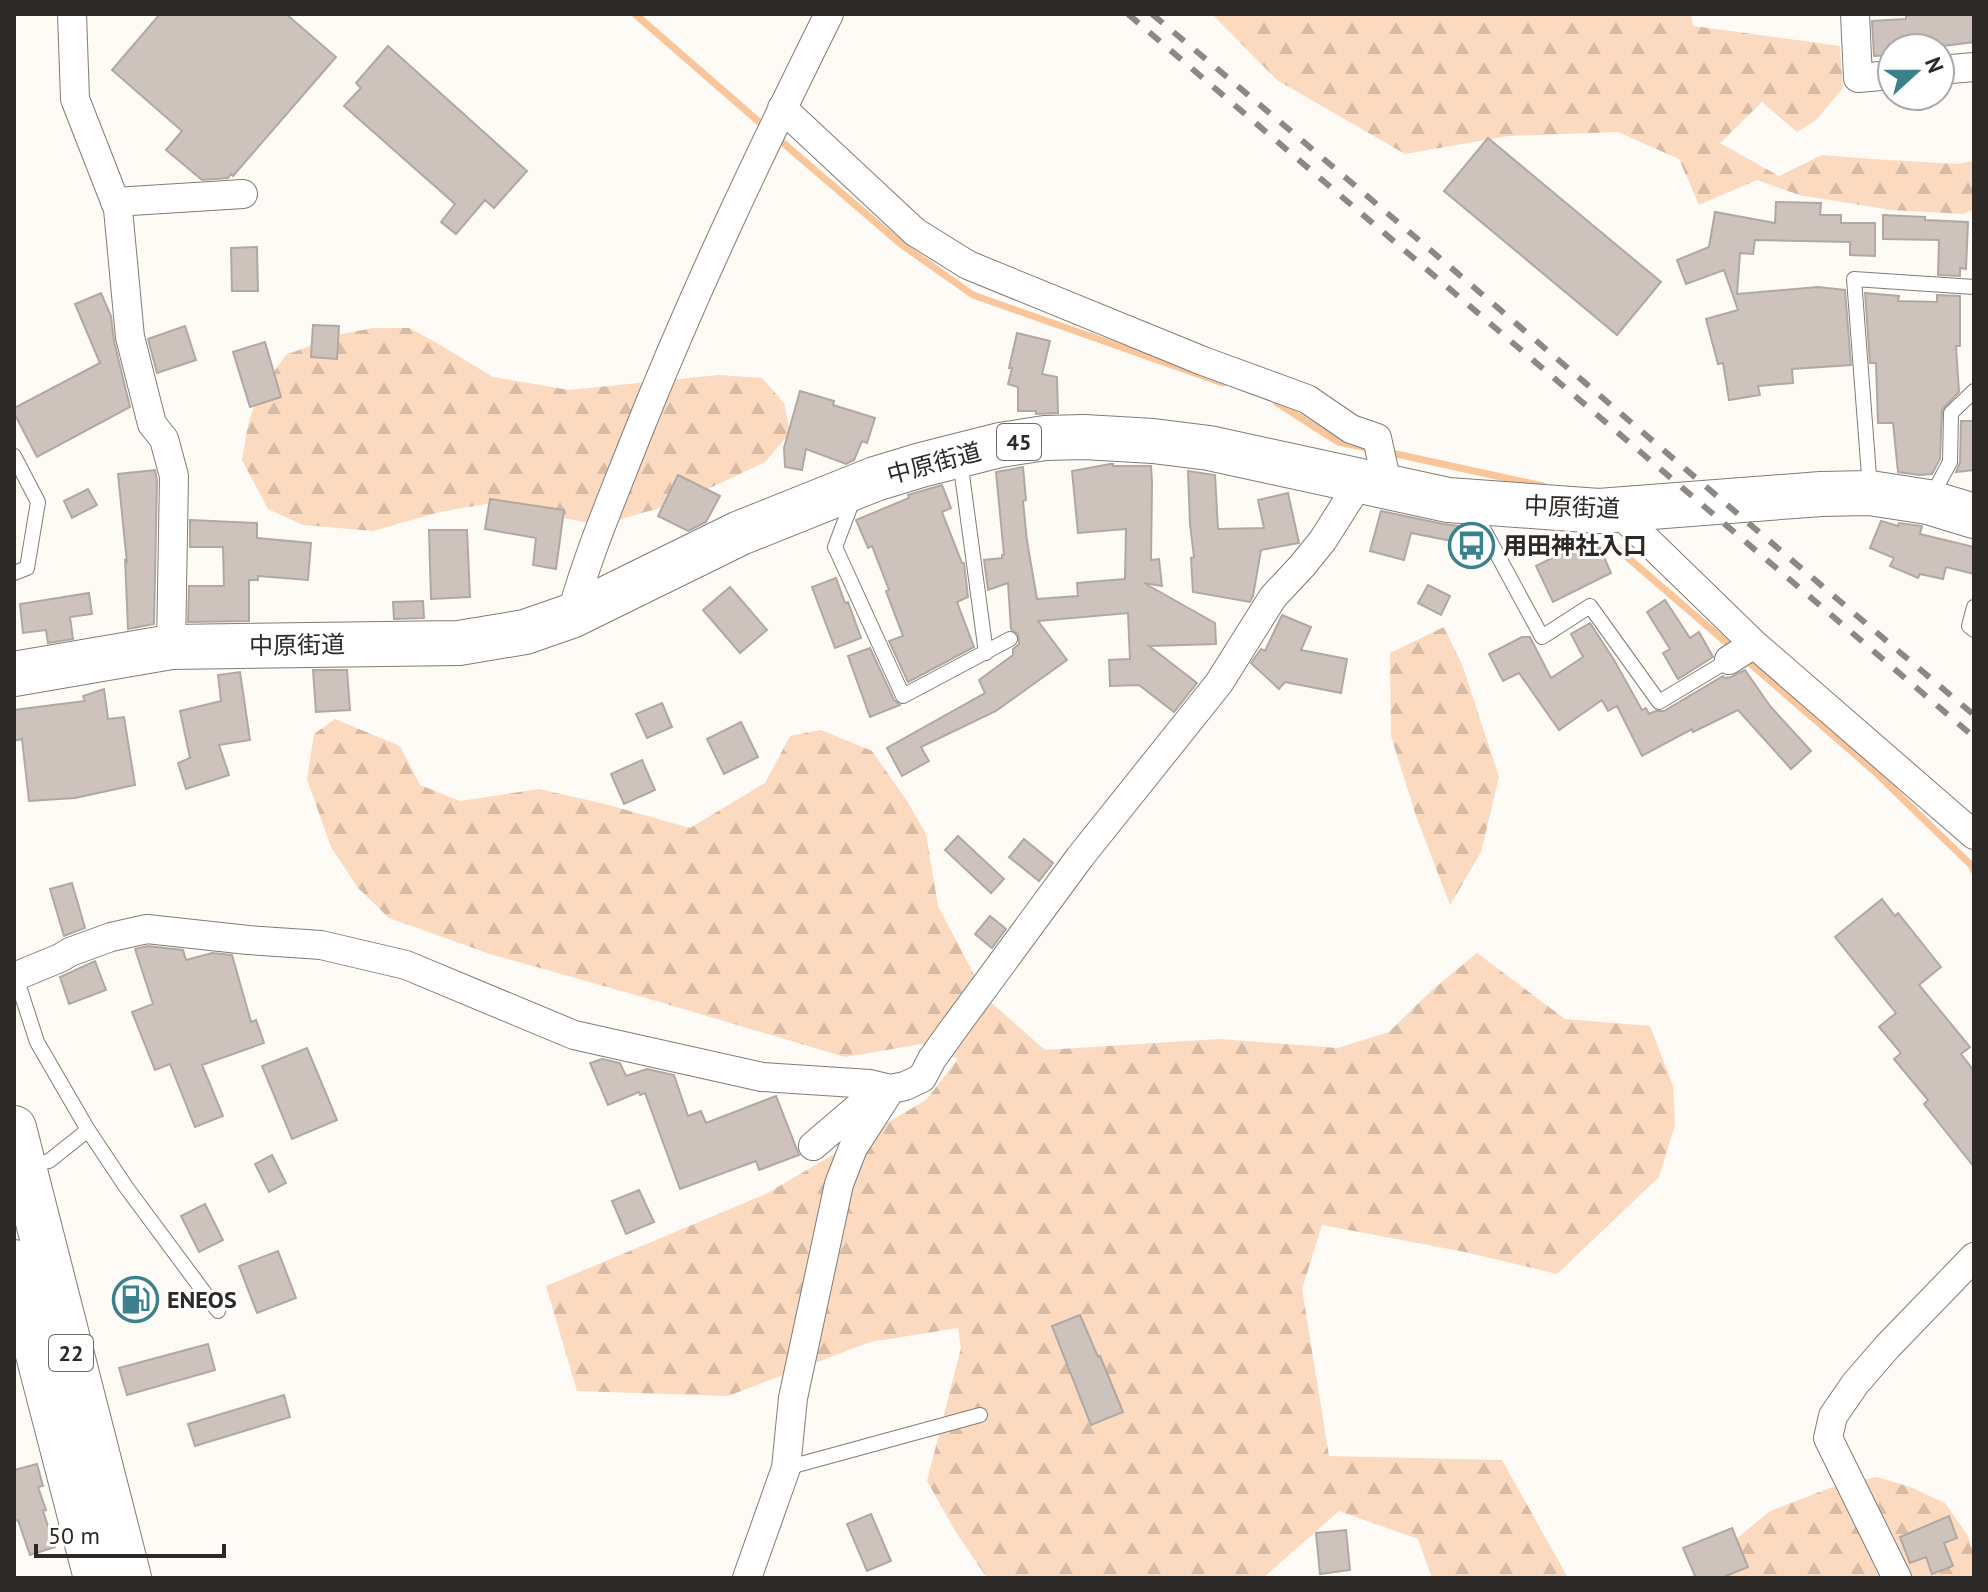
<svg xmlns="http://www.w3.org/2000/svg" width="1988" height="1592" viewBox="0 0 1988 1592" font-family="'PT Sans','Noto Sans JP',sans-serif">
  <defs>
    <pattern id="forest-firs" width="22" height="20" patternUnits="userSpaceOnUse" patternTransform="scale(2)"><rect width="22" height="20" fill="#fbdac0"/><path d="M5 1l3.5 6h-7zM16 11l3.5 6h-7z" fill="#d7bba5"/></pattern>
  </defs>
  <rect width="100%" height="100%" fill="#fefaf6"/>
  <!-- forest -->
  <path fill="url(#forest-firs)" d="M1212,14H1691L1693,26L1840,46L1843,88L1816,120L1797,132L1762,102L1720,143L1779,176L1822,155L1871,159L1957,164L1974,161V209L1964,214L1891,210L1799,195L1757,180L1699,205L1679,159L1618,132L1508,136L1405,154L1277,80Z
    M373,328H409L437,343L493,377L569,390L719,375L762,378L784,403L790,433L765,462L680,502L601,525L486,504L440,512L373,531L303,525L268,509L242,460L248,425L259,392L286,355L337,335Z
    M1444,627L1463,667L1499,777L1481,852L1450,905L1416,816L1391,736L1390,653Z
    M335,719L400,746L420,785L460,801L539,789L605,804L690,828L765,783L790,736L821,730L872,751L907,801L926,834L938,906L987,999L1045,1050L1219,1039L1338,1048L1389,1032L1432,990L1477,953L1565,1019L1650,1026L1673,1086L1675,1125L1659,1177L1557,1274L1465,1252L1322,1225L1302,1289L1329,1456L1502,1460L1568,1578H1432L1418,1539L1339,1511L1263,1578H987L954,1529L927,1481L961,1348L958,1328L870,1342L728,1396L577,1391L546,1286L766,1194L926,1100L958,1059L922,1044L845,1057L653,1000L490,954L389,918L358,888L331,847L307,779L314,734Z
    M1877,1477L1910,1487L1945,1503L1968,1536L1974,1556V1578H1689L1770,1511L1835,1486Z"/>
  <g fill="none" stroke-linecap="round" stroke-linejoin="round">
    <!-- stream -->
    <path stroke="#f9c69b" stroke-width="7" d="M635,14L766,128
      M775,136L902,245L973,295L1223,383
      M1276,402L1338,442L1367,448
      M1387,452L1543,486
      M1612,544L1735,650
      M1744,658L1873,770L1972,866L1974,871"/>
  </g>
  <!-- building -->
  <path fill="#cdc3bc" stroke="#b1a8a1" stroke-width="2" d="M160,14H286L336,57L233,176L231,174L228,178L202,180L166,150L182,131L112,70Z
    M1906,14H1974V42L1928,48H1892V55L1874,56L1872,21L1906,19Z
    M388,46L527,171L494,208L485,200L456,234L441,222L455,204L344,106L361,88L356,83Z
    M1488,138L1661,282L1617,335L1444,191Z
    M1776,202L1821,203L1820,215H1841V223H1875V256L1850,255V242L1755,240L1753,254L1740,253L1737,294L1818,287L1845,290L1851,365L1792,369L1793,383L1758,386L1760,395L1729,400L1723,363L1718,364L1706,319L1738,310L1724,270L1686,284L1677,260L1709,247L1715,212L1775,223Z
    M1883,215L1925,217V220L1968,222L1966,269L1960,268V276L1938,275L1939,240L1883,239Z
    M257,247L258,291H232L231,248Z
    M101,293L111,316L114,341L130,407L37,457L14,413V408L100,363L75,304Z
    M1865,293L1899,296L1898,301L1937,302V295L1960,296V346H1956L1959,392L1942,410L1940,459L1932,474L1920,475L1898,472L1893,423H1878L1876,363H1870Z
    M313,325L339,326L337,359L311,357Z
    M185,326L196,360L157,373L148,339Z
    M1017,333L1050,341L1042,374L1057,377L1058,413L1036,414V411H1018V387L1008,384L1012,368H1009Z
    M265,342L281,397L250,407L233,352Z
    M800,391L834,401L833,405L875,418L867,443L862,441L854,460L846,464L806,449L802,470L785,467L784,448Z
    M1961,421H1974V470L1956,472L1960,462Z
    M1110,464H1113V466H1151L1152,483L1151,560L1159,559L1162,586L1144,583L1215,623L1216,644L1149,646L1197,683L1174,712L1139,685L1110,686L1109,660L1130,659L1128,613L1038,621L1067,660L996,711L921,747L929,761L902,776L887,748L985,693L979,680L1013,655V649L1019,644L1018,634L1011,629L1008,583L988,590L984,560L1002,558V555H1004L996,472L1023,467L1026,500L1023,501L1027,541L1037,599L1078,596L1077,583L1125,579L1126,529L1078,533L1072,471Z
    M155,470L157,480L154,624L128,629L125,559L127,563L118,474Z
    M1188,471L1215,475L1218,529L1264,528L1258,500L1288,493L1299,543L1261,550L1253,596L1250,602L1193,592L1191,558L1194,557L1190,524Z
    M678,475L720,496L706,522L688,531L658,516Z
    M942,485L951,508L942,512L962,563H964L968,597L957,602L974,647L908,682L889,641L903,636L886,591L889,590L872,546L868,548L856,520L909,498L908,495Z
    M88,489L97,505L72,518L64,501Z
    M490,499L564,510L556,569L533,565L536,538L485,529Z
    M1381,511L1443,524L1460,526L1457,542L1411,533L1404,560L1370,551Z
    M190,520L257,523V538L311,543L308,580L258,576V580H249V621L188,622L189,586H224L223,547H190Z
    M1881,521L1898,526L1899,523L1922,526L1920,534L1974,547V574L1946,567L1943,579L1920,574L1918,578L1890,566L1894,558L1870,548Z
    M429,530H467L470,597L431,599Z
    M1598,543L1611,573L1553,602L1536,566L1562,553L1564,557Z
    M836,578L845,603L848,602L861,638L835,648L812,587Z
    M1428,585L1450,596L1441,615L1418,603Z
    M730,587L767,630L740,653L703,610Z
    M89,593L92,614L70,617L73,639L48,643L46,630L23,633L20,604Z
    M1665,600L1690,638L1699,632L1713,657L1678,679L1663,653L1670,649L1647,612Z
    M423,601L424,618L394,619L393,602Z
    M1282,615L1311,627L1301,650L1347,659L1341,693L1285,682L1279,689L1251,663L1261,649L1265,651Z
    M1590,623L1614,660L1642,710L1646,708L1649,714L1656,711H1664L1723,676L1725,678L1731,677L1745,670L1770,706L1811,751L1791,769L1738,710L1693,732L1692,729L1642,756L1617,706L1608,711L1602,700L1559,730L1519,673L1503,681L1489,654L1522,637H1530L1551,678L1583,657L1571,634Z
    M870,648L894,700L900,705L870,717L848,656Z
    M313,670H347L350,710L316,712Z
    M240,672L250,740L219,745L229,775L186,789L178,763L190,758L180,711L221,701L218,675Z
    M104,689L108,719L124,717L135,785L75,798L29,801L22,739L14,741V710L85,701L83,696Z
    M662,703L672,727L647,738L636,714Z
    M741,722L758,757L724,774L707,739Z
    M642,760L655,790L624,804L611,774Z
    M958,836L1004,879L991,893L945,850Z
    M1024,839L1053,863L1039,881L1009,857Z
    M72,883L85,928L64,936L50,889Z
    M1882,899L1895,916L1898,913L1941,967L1919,985L1970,1047L1961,1054L1974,1071V1167L1924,1104L1928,1100L1894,1059L1901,1053L1879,1027L1896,1013L1835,937Z
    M990,916L1006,929L992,948L975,934Z
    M148,946L183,950L186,960L212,953L232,955L251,1022L256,1020L264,1043L202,1065L223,1116L195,1127L170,1064L155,1070L132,1012L153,1004L135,949Z
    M95,961L106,990L69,1004L60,977Z
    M307,1048L337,1120L292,1139L262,1066Z
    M602,1059L620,1063L626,1076L647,1069L674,1075L688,1116L701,1111L706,1123L776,1096L799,1155L759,1170L756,1161L680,1189L645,1093L640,1095L639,1092L608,1105L590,1063Z
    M272,1155L286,1183L269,1192L255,1164Z
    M639,1190L654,1222L626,1234L612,1201Z
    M205,1204L223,1240L199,1252L181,1216Z
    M278,1251L296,1298L257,1313L239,1266Z
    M1080,1315L1098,1357L1100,1356L1123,1412L1091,1425L1052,1326Z
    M208,1344L215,1370L127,1395L119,1368Z
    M284,1395L290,1417L195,1446L188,1424Z
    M37,1464L43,1486L38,1487L46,1510L43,1511L55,1547L30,1555L18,1520L14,1521V1470Z
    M871,1514L891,1561L867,1571L847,1524Z
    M1949,1516L1957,1538L1944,1543L1953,1566L1932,1574L1926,1557L1910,1563L1900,1537Z
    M1732,1528L1748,1567L1721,1578H1696L1683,1548Z
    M1346,1530L1350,1570L1320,1574L1316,1533Z"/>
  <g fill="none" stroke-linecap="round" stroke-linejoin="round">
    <defs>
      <path id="service" d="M14,456L38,502L27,568L14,573
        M960,460L986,653
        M1870,489L1854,279L1974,287
        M854,497L835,547L903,696L1010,639
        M1930,499L1950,462L1951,413L1974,391
        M1472,508L1542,637L1590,606L1659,702L1729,660
        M1974,607L1969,626L1974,630
        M16,977L37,1042L88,1130L126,1187L218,1311
        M28,1166L49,1161L88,1130
        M786,1468L980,1415"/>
      <path id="minor" d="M72,14L75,99L118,209L130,337L152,424L164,439L174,476L171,647
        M1855,14L1858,78L1892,75
        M1940,70L1974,67
        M782,108L915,232L968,265L1203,361L1307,399L1351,429L1377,438L1388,488
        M115,202L243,194
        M1616,510L1754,644L1974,835
        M571,616C587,557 611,501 633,445C691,298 759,155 829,14
        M1729,660L1754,644
        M14,977L60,958L70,952L111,937L147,929L248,940L321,945L406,965L574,1035L762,1077L870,1084L891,1089
        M813,1146L868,1099L883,1093
        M747,1578L786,1468L793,1398L839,1184L853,1148L891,1089L905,1086L922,1078L932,1059L952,1031L1080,857L1219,683L1273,597L1302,566L1323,540L1361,480
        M1897,1578L1828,1438L1833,1416L1855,1384L1887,1347L1974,1257"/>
      <path id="primary" d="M14,674L171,647L459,643L525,632L571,616L740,533L875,479L921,465L1000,445L1045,438L1084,437L1153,441L1209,448L1448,500L1599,511L1821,494L1870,493L1928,502L1974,516
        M14,1128L129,1578
        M14,1262L96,1578"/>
    </defs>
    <!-- service casing -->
    <use href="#service" stroke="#837b74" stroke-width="16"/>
    <!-- minor casing -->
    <use href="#minor" stroke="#837b74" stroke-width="30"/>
    <!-- primary casing -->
    <use href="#primary" stroke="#837b74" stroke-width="46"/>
    <!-- service -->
    <use href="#service" stroke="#fff" stroke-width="14"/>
    <!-- minor -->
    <use href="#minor" stroke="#fff" stroke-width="28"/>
    <!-- primary -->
    <use href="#primary" stroke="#fff" stroke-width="44"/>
    <!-- rail -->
    <path stroke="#8c8885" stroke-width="6" stroke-dasharray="14 14" stroke-linecap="butt" d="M1128,14L1974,737
      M1152,14C1428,245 1699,483 1974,715"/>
  </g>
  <!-- icons -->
  <defs>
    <symbol id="bus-ring" viewBox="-11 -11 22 22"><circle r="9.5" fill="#fff" stroke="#3b808d" stroke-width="1.5"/><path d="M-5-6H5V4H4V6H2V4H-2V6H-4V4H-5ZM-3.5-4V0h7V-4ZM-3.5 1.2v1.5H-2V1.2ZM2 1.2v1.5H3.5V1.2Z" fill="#3b808d"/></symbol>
    <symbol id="fuel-ring" viewBox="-11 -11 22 22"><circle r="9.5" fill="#fff" stroke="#3b808d" stroke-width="1.5"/><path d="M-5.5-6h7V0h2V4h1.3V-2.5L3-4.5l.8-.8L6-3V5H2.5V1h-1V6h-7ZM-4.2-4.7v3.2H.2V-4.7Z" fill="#3b808d"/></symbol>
  </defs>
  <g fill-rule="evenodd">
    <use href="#bus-ring" x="1446" y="520" width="51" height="51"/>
    <use href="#fuel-ring" x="110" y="1274" width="51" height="51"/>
  </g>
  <g text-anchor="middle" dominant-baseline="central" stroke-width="6" stroke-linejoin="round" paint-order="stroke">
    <!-- shield labels -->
    <g fill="#fff" stroke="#6c6967" stroke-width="2">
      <rect x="997" y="424" width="44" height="36" rx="6"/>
      <rect x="49" y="1335" width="44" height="36" rx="6"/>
    </g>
    <g font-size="22" font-weight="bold" fill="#2d2926">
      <text x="1019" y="442">45</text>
      <text x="71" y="1353">22</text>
    </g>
    <!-- street labels -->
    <g font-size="24" fill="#2d2926" stroke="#fff">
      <text transform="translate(934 463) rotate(-15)">中原街道</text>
      <text transform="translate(1572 507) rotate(2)">中原街道</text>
      <text transform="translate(297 645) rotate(-1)">中原街道</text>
    </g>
    <!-- poi labels -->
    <g font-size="24" font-weight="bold" fill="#2d2926" stroke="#fff" text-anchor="start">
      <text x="1503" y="545">用田神社入口</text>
      <text x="167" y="1299">ENEOS</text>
    </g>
  </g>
  <!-- border -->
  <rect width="1988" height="1592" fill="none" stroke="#2d2926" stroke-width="32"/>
  <!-- north arrow -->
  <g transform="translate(1916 72) rotate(69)"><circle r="38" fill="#ffffff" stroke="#aba9a8" stroke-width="2"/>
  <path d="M0-6L14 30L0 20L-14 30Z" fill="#3b808d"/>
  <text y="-12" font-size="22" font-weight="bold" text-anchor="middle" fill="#2d2926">N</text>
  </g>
  <!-- scale -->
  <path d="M36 1544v12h188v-12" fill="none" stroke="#2d2926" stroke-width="4"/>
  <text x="48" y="1544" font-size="24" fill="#2d2926" stroke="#ffffff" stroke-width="6" paint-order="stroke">50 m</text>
</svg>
